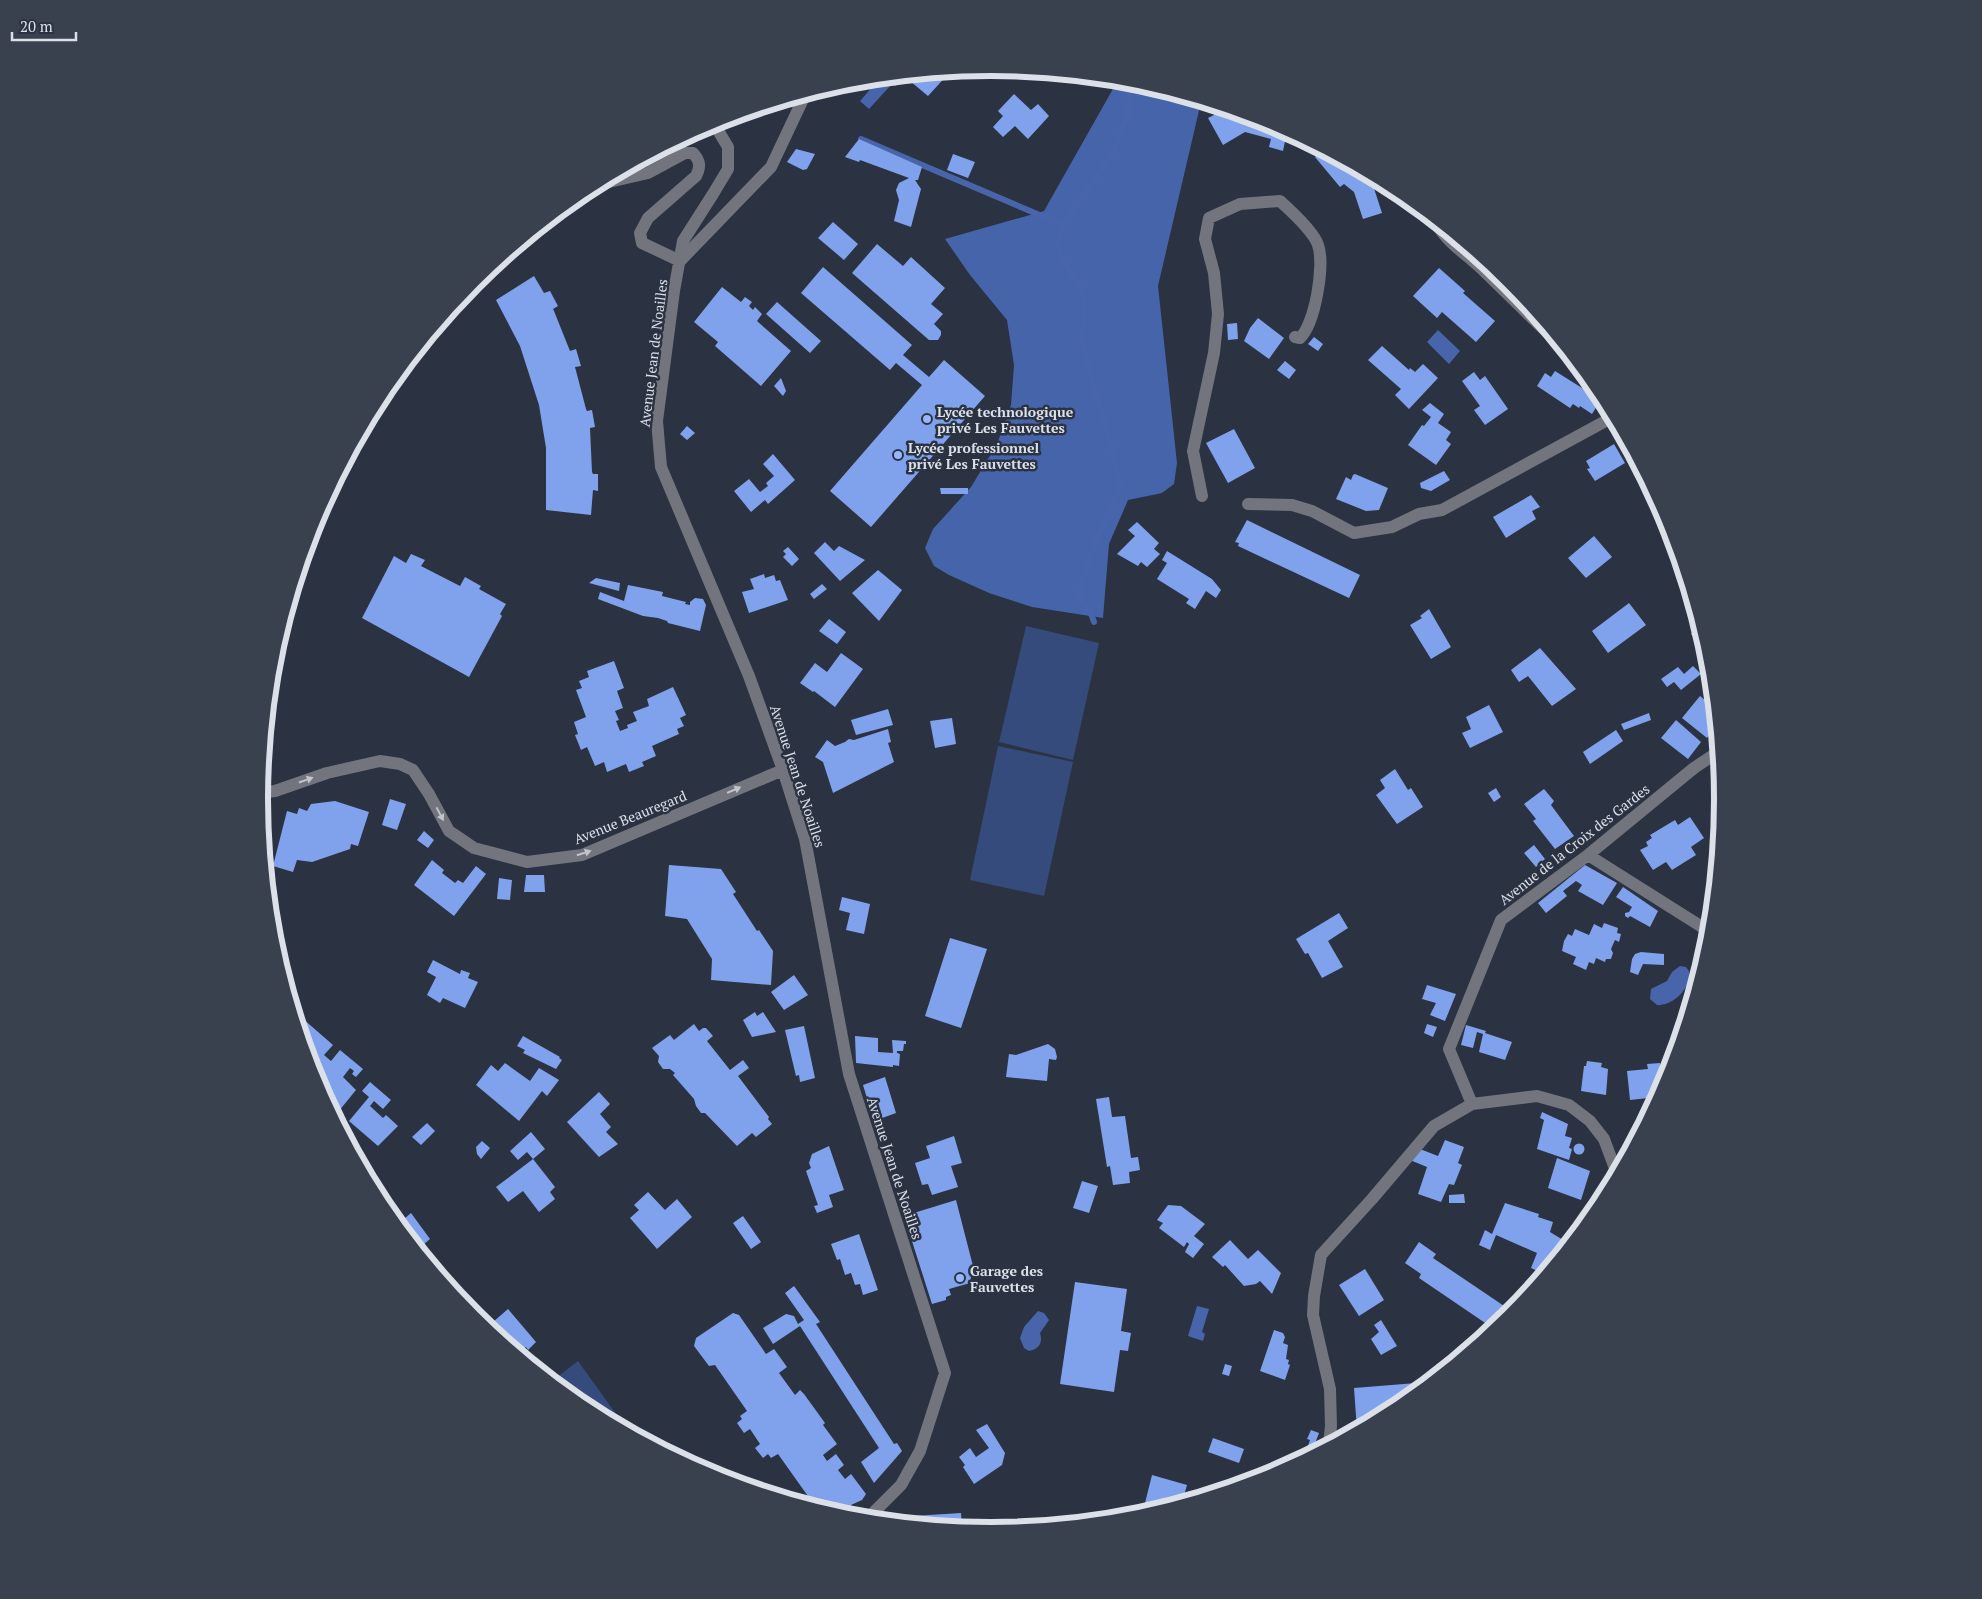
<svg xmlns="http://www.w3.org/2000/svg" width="1982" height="1599" viewBox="0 0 1982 1599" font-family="'PT Serif',serif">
  <rect width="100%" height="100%" fill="#2b3241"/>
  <!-- green -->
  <path fill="#354b7c" d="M1026,626L1099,643L1073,760L999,742Z
    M998,746L1073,762L1044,896L970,880Z
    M578,1361L629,1432L584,1408L552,1381Z"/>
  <!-- forest -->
  <path fill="#4664aa" d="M1118,80L1134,82L1201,102L1158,286L1177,463L1174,484L1162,493L1128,500L1109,544L1103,618L1032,607L989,593L949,575L934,566L925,548L933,529L971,487L997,444L1011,405L1014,365L1007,320L970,275L945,239L1044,211Z"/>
  <!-- water -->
  <path fill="#4865ac" d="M880,78L890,86L869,109L860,101Z
    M1438,330L1460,351L1449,364L1427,342Z
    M1680,966L1686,967L1689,971C1693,987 1672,1007 1657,1005L1650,999L1651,989L1667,981L1672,972Z
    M1197,1306L1209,1309L1202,1332L1205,1334L1203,1341L1188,1336Z
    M1038,1311L1044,1313L1049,1320L1040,1333C1043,1343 1039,1349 1029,1351L1024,1348L1020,1338L1024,1327Z"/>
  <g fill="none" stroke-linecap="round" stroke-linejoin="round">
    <!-- stream -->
    <path stroke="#4865ac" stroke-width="6" d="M861,139L1063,225
      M1094,622L1090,611L1080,599L1082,581L1095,543L1120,488L1113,451L1093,385L1082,340L1085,309L1081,288L1060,256L1058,241L1063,225L1114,151L1128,114L1131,90L1134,82"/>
  </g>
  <!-- building -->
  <path fill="#80a2ed" d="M950,72L928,96L904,76Z
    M904,76L895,86L886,78Z
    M1014,94L1031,110L1038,104L1049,116L1028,139L1015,126L1003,137L993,127L1003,116L998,111Z
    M1226,109L1271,123L1287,132L1283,151L1269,147L1271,139L1245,132L1223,145L1208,118Z
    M859,139L922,167L918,180H915L921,189L911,227L894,221L899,200L896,190L899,183L909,178L860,160L859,162L845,157Z
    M796,149L815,154L807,169L803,170L787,162Z
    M1322,150L1370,176L1382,213L1363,219L1354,192L1344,184L1340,187L1315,157Z
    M953,154L975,162L968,178L947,170Z
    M833,222L858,244L844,260L818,238Z
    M877,244L903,266L911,257L945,288L931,304L943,314L934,324L941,331V335L938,340H929L852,273Z
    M823,267L912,345L903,355L929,377L944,360L985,396L871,527L830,491L922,385L896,363L890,370L801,293Z
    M1439,268L1465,291L1463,293L1495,321L1476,342L1442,312L1437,318L1413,296Z
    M534,276L544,293L550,291L558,306L553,309L554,311L570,351L576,349L581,366L575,367L586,409L587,411L592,410L595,427L590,428L592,472L593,474H598V491L593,490L591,515L546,510V448L539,405L520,346L496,300Z
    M722,287L741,302L745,297L752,302L749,306L753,310L755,307L762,314L757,321L791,351L761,386L715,346L718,342L694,322Z
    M777,302L821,341L810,353L766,314Z
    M1258,318L1284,338L1269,359L1244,341L1250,328Z
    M1237,323L1238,339L1228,340L1227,324Z
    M1314,337L1323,344L1318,351L1308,344Z
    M1382,346L1409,370L1410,368L1415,372L1423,364L1438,378L1409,409L1395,395L1401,389L1368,360Z
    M1285,361L1296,370L1289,379L1277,370Z
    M1555,371L1590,393L1592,390H1597L1602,398L1592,414L1580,406L1579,408L1573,404L1570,408L1537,386L1545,373L1551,377Z
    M1474,372L1480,380L1485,376L1508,409L1485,425L1474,410L1480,406L1462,381Z
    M781,378L786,391L783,396L774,386Z
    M1430,403L1444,414L1438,423L1451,432L1446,440L1451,444L1436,465L1408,445L1422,425L1424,426L1431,417L1422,410Z
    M687,426L695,433L687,440L680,434Z
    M1234,429L1255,468L1228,483L1206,443Z
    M1614,444L1625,463L1595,481L1587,469L1590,468L1586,461Z
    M773,454L795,480L768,504L765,500L751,512L734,491L749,479L760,492L768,486L766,483L774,476L763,464Z
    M1444,471L1450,480L1431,491L1421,488L1420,483Z
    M1355,474L1388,488L1379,510L1366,511L1336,499L1346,477L1351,480L1353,475Z
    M940,488H968V494H941Z
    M1531,495L1540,507L1532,511L1536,519L1506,538L1493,517Z
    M1661,509L1667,520L1680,561H1678Z
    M1247,520L1360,575L1349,598L1238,546L1239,543L1235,542Z
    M1137,522L1159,543L1154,549L1160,554L1147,567L1141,562L1138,566L1117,554L1135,536L1128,530Z
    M1594,536L1612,557L1586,578L1568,558Z
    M825,542L834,551L839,546L865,560L840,581L814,553Z
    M788,547L799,559L792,566L783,557L786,554L783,551Z
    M1167,551L1212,579L1221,590L1216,598L1206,591L1195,609L1186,603L1189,599L1157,579L1167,563L1162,560Z
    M411,554L425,560L421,566L460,586L465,577L481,586L479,589L506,604L500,614L502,616L469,677L362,618L394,556L406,563Z
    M878,570L902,590L879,621L852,593Z
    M764,574L765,578L774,575L776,581L780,580L788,600L749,613L742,592L754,589L750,579Z
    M596,578L620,583L619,591L589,583Z
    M822,584L827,589L814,599L810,594Z
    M628,585L663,592L662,596L686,602L685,604L690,605V602L695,598L703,599L706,605L700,631L668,623L667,621L658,618L643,616L598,599L600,592L624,601Z
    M1629,603L1646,625L1608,653L1592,631Z
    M1429,609L1451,647L1431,659L1410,625L1422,618L1420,616Z
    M1697,617L1705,643L1700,645L1691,634L1694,630L1690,622Z
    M829,619L846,632L837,644L819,631Z
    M1540,648L1576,689L1552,706L1528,676L1519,682L1511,670Z
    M841,653L863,669L835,707L814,691L813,692L800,683L815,663L827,672Z
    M614,661L624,688L617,691L623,708L615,711L619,720L616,721L620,731L628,728L627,725L637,721L633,712L649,706L647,699L673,687L686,715L680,718L684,726L677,729L679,734L652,746L656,756L642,762L644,766L629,772L626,764L607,772L604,762L595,766L587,747L581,750L575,735L578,734L574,722L586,717L576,690L582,688L579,681L589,677L587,671Z
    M1693,666L1701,674L1681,690L1674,682L1667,687L1661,679L1678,667L1684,674Z
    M1700,696L1712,706L1707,713L1715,719L1716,728L1707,738L1682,718Z
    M1489,705L1503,732L1470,748L1462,733L1471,729L1466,717Z
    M888,709L893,725L856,735L851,720Z
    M1649,713L1651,720L1624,730L1621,724Z
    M952,718L956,744L935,748L930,721Z
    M1676,720L1701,742L1688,759L1661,738Z
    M888,729L891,742L888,743L894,762L833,793L823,762L815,757L827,740L835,746L845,742L849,739L854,740Z
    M1616,730L1623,741L1590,764L1583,752Z
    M1395,769L1408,790L1411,788L1423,807L1397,824L1376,795L1385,788L1380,780Z
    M1496,788L1501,797L1494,802L1488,793Z
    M1544,789L1554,801L1551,805L1574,836L1555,849L1533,821L1536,819L1524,804Z
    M390,799L406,804L397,830L382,825Z
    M335,801L369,812L358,846L351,844L350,849L312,862L297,860L293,872L273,866L287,811L297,814L299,808L307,811L311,804Z
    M1690,817L1704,838L1691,847L1696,855L1672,870L1666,862L1653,870L1640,850L1648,846L1646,842L1652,838L1650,835L1675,820L1678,825Z
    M424,831L434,840L428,848L417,840Z
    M1534,845L1545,859L1536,867L1524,853Z
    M432,860L444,870L442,873L455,883L458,880L463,883L476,866L486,874L454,916L414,885Z
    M669,865L721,869L736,892L733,894L757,931L759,930L773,951L771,985L711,980L712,959L687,919L665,916Z
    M1585,865L1617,883L1603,905L1578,891L1582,885L1576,881L1563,891L1567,896L1546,913L1538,903Z
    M526,875H544L545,892H524Z
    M499,878L512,880L510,900L497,899Z
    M1623,887L1658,911L1650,927L1630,916L1628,918L1625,916V913L1629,912L1632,907L1616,897Z
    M842,897L870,904L864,934L846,930L850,913L839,910Z
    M1339,913L1348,928L1328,941L1343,967L1322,978L1308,953L1305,954L1296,939Z
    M1604,923L1618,928L1617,933L1621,934L1619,942L1615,940L1611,949L1613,953L1611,959H1606L1605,962L1596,958L1594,964L1589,962L1586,970L1573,964L1576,957L1562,951L1564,941L1568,934L1572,936L1575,929L1589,935L1594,924L1602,928Z
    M950,938L987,949L961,1028L925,1016Z
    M1641,952L1664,954V965L1643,964L1638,975L1630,972L1632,959L1635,954Z
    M433,960L460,974L461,970L470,973L468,978L478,982L465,1008L443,998L440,1003L427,995L436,977L427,972Z
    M794,975L808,995L784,1010L771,992Z
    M1427,985L1456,994L1445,1021L1430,1015L1436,1003L1422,999Z
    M755,1012L757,1016L763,1012L776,1032L752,1037L743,1020Z
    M302,1018L333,1045L324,1055L331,1061L340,1050L363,1069L356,1077L352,1074L354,1071L350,1068L343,1077L356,1090L334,1117L315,1079L301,1036L305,1032L297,1022Z
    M694,1024L699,1031L703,1028H706L713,1036L707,1041L730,1070L743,1060L749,1068L738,1076L769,1117L768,1119L772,1124L756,1137L752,1133L737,1146L705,1113H701L696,1106L694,1099L673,1075L675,1073L670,1069H663L658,1062L659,1056L652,1048L670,1035L674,1040Z
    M1427,1024L1437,1027L1433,1037L1424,1033Z
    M1466,1025L1486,1031L1485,1033L1512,1042L1505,1060L1479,1052L1483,1034L1477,1032L1473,1048L1461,1045Z
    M804,1026L815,1078L800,1082L799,1075L796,1076L785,1030Z
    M523,1036L560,1057L559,1058L562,1060L556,1069L523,1053L525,1050L517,1046Z
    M855,1036L878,1038V1052L893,1053L892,1040L906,1041V1044H904L903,1051H897V1053L900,1054L899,1066L893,1065V1067L856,1063Z
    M1048,1044L1055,1049L1057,1057L1056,1060L1049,1059L1047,1081L1006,1077L1009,1054L1016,1055Z
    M1587,1061L1602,1063L1601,1067L1608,1069L1606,1095L1581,1091L1584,1066H1586Z
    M505,1063L530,1081L539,1068L559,1080L547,1096L542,1091L519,1121L476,1085L491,1065L498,1071Z
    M1660,1063V1069L1667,1068L1668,1078L1660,1080L1661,1091L1658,1097L1630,1100L1627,1071L1648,1069L1647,1064Z
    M885,1077L896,1113L874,1121L863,1085Z
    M370,1082L391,1100L383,1109L374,1101L370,1106L383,1118L386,1115L398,1126L378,1146L349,1121L369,1097L362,1091Z
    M599,1092L610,1104L600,1114L611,1127L606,1132L618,1144L599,1157L567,1122Z
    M1109,1097L1112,1117L1125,1116L1131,1158L1138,1157L1140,1170L1129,1172L1130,1183L1113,1185L1110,1166L1107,1167L1096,1099Z
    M1542,1112L1568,1124L1565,1136L1572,1138L1569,1148L1572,1149L1569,1160L1537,1149L1544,1120L1540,1118Z
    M427,1123L435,1131L421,1145L412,1137Z
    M531,1132L545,1149L533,1159L555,1187L550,1192L555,1199L539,1212L523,1191L508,1202L496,1187L533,1159L527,1152L518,1160L510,1151Z
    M954,1136L962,1163L951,1166L958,1187L932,1195L928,1184L922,1185L915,1163L930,1158L926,1146Z
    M1445,1140L1464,1147L1458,1163L1462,1165L1454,1185L1449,1184L1441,1202L1418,1194L1427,1167L1410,1160L1420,1149L1438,1156Z
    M482,1141L490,1148L481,1159L477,1154L476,1147Z
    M1573.5 1149a5.5 5.5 0 1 1 11 0a5.5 5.5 0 1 1-11 0Z
    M829,1146L844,1190L829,1195L833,1207L817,1213L814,1206L818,1205L806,1171L811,1168L809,1163L812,1154Z
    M1557,1158L1590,1171L1581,1200L1548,1188Z
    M1082,1181L1098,1186L1089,1213L1073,1208Z
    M648,1192L665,1210L677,1199L692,1217L657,1249L630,1218L639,1210L634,1205Z
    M1464,1194L1465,1203H1449V1195Z
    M383,1198L404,1219L411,1213L430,1239L423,1245L416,1236L413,1238L409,1233L406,1235L382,1206L380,1201Z
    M956,1200L973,1266L970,1283L949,1289L951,1295L946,1297V1300L932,1304L904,1216Z
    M1505,1203L1539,1214L1538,1217L1553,1222L1550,1232L1568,1243L1544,1274L1531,1268L1537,1253L1496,1235L1490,1250L1479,1245L1485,1230L1492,1234Z
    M1168,1205L1181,1206L1205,1224L1194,1236L1204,1244L1193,1258L1185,1252L1189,1244L1187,1242L1184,1247L1159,1228L1163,1223L1157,1220Z
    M743,1216L761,1242L751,1249L733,1223Z
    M859,1234L878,1290L863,1295L860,1284L855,1285L851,1273L845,1275L840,1259L837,1260L831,1244Z
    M1230,1240L1248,1259L1258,1250L1281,1273L1272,1294L1260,1281L1256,1284L1244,1286L1225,1265L1223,1267L1212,1257Z
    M1419,1242L1436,1254L1433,1258L1513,1312L1494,1329L1419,1278L1421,1274L1405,1263Z
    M1365,1269L1384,1300L1359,1316L1339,1285Z
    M1075,1282L1127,1289L1121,1331L1131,1333L1128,1351L1120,1350L1114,1392L1060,1384Z
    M794,1286L820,1322L816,1324L894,1444L897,1443L902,1451L874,1483L861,1462L879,1448L800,1326L773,1344L763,1328L786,1314L794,1316L798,1324L804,1320L785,1293Z
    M508,1309L536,1342L528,1350L526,1347L518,1354L490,1331L497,1326L493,1322Z
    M733,1313L739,1315L766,1354L774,1349L787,1367L779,1373L795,1395L800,1390L804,1394L825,1423L823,1425L837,1444L823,1455L827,1461L836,1454L844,1465L838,1470L845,1479L851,1474L866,1494L862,1500L851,1505L852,1513L847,1517L810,1506V1499L778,1454L771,1458L768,1454L763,1458L755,1448L760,1444L750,1429L744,1433L737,1423L742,1419L740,1416L747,1411L715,1365L709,1366L694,1346L696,1338Z
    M1381,1320L1397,1346L1381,1355L1371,1339L1379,1332L1374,1325Z
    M1274,1330L1283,1333L1285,1337L1283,1343L1288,1345L1286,1359L1289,1360L1288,1364L1290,1365L1285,1380L1260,1371Z
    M541,1363L548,1371L543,1374L536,1368Z
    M1225,1364L1232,1366L1229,1376L1222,1374Z
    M1429,1382L1397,1408L1357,1430L1354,1388Z
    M987,1424L1005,1453L1002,1465L974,1484L963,1467L965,1465L959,1457L970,1448L976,1457L989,1448L976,1430Z
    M1311,1430L1319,1433L1311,1454L1305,1458L1304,1457L1310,1440L1307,1439Z
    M1213,1438L1244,1449L1239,1463L1208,1452Z
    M1152,1475L1187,1485L1182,1503L1142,1515Z
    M961,1513L962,1529L913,1524V1516Z"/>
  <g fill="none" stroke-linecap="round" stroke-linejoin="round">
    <!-- minor -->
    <path stroke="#72757d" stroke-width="12" d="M713,122L728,147V169L713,194L683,241L674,291L657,421L661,467L749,676L783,770L805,839L849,1074L945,1373L920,1451L901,1485L867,1519
      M596,185L648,173L685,153H693C700,161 701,166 696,176L648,218L640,233L642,243L680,261
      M1436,223C1448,244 1468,255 1485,272C1510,296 1533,320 1558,342
      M680,261L771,167L805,95
      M1202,496L1193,451L1214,353L1218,314L1214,273L1205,239L1209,218L1240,204L1280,201C1290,210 1314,232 1318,245C1325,265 1315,324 1300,338L1295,337
      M1248,504L1292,505L1312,511L1354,533L1392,527L1419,514L1442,510L1613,417
      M260,793L275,791L327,773L380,761L400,764L413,770L429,794L449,831L474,848L527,862L582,855L783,770
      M1588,855L1710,932
      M1472,1104L1449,1049L1501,920L1588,855L1694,768L1718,752
      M1329,1445L1331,1426L1330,1389L1313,1315L1314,1296L1321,1255L1372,1199L1434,1126L1472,1104L1537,1096L1569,1105L1590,1121L1604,1139L1617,1174"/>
  </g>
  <!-- one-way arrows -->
  <defs><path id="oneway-solid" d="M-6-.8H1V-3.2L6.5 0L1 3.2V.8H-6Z" transform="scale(1.25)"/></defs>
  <g fill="#c1c5ce">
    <use href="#oneway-solid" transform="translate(306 780) rotate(-19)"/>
    <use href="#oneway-solid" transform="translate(734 790) rotate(-23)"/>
    <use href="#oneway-solid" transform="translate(440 814) rotate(62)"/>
    <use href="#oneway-solid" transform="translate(584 853) rotate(-18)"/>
  </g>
  <!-- markers -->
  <g fill="#96b6fd" stroke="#2b3241" stroke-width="2">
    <circle cx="927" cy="419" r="5"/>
    <circle cx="898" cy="455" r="5"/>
    <circle cx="960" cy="1278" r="5"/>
  </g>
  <g text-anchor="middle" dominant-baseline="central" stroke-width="5" stroke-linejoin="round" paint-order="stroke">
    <!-- street labels -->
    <g font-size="14" fill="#dbe0e9" stroke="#2b3241">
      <text transform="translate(653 353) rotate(-83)">Avenue Jean de Noailles</text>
      <text transform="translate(798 776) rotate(72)">Avenue Jean de Noailles</text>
      <text transform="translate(630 817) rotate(-22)">Avenue Beauregard</text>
      <text transform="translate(1574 844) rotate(-38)">Avenue de la Croix des Gardes</text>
      <text transform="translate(895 1168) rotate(72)">Avenue Jean de Noailles</text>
    </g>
    <!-- poi labels -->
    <g font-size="14" font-weight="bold" fill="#dbe0e9" stroke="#2b3241" text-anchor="start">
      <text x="937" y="411">Lycée technologique<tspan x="937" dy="16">privé Les Fauvettes</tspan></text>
      <text x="908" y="447">Lycée professionnel<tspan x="908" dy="16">privé Les Fauvettes</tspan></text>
      <text x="970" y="1270">Garage des<tspan x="970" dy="16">Fauvettes</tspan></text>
    </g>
  </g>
  <!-- crop -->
  <path d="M0 0H1982V1599H0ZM268 799a723 723 0 1 1 1446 0a723 723 0 1 1-1446 0Z" fill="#39404e" fill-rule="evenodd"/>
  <path fill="none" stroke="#dbe0e9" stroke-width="6" d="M268 799a723 723 0 1 1 1446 0a723 723 0 1 1-1446 0Z"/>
  <!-- scale -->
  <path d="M12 32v8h64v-8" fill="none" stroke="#dbe0e9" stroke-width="2.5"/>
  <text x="20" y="32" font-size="15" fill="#dbe0e9" stroke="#2b3241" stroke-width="4" paint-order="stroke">20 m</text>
</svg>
